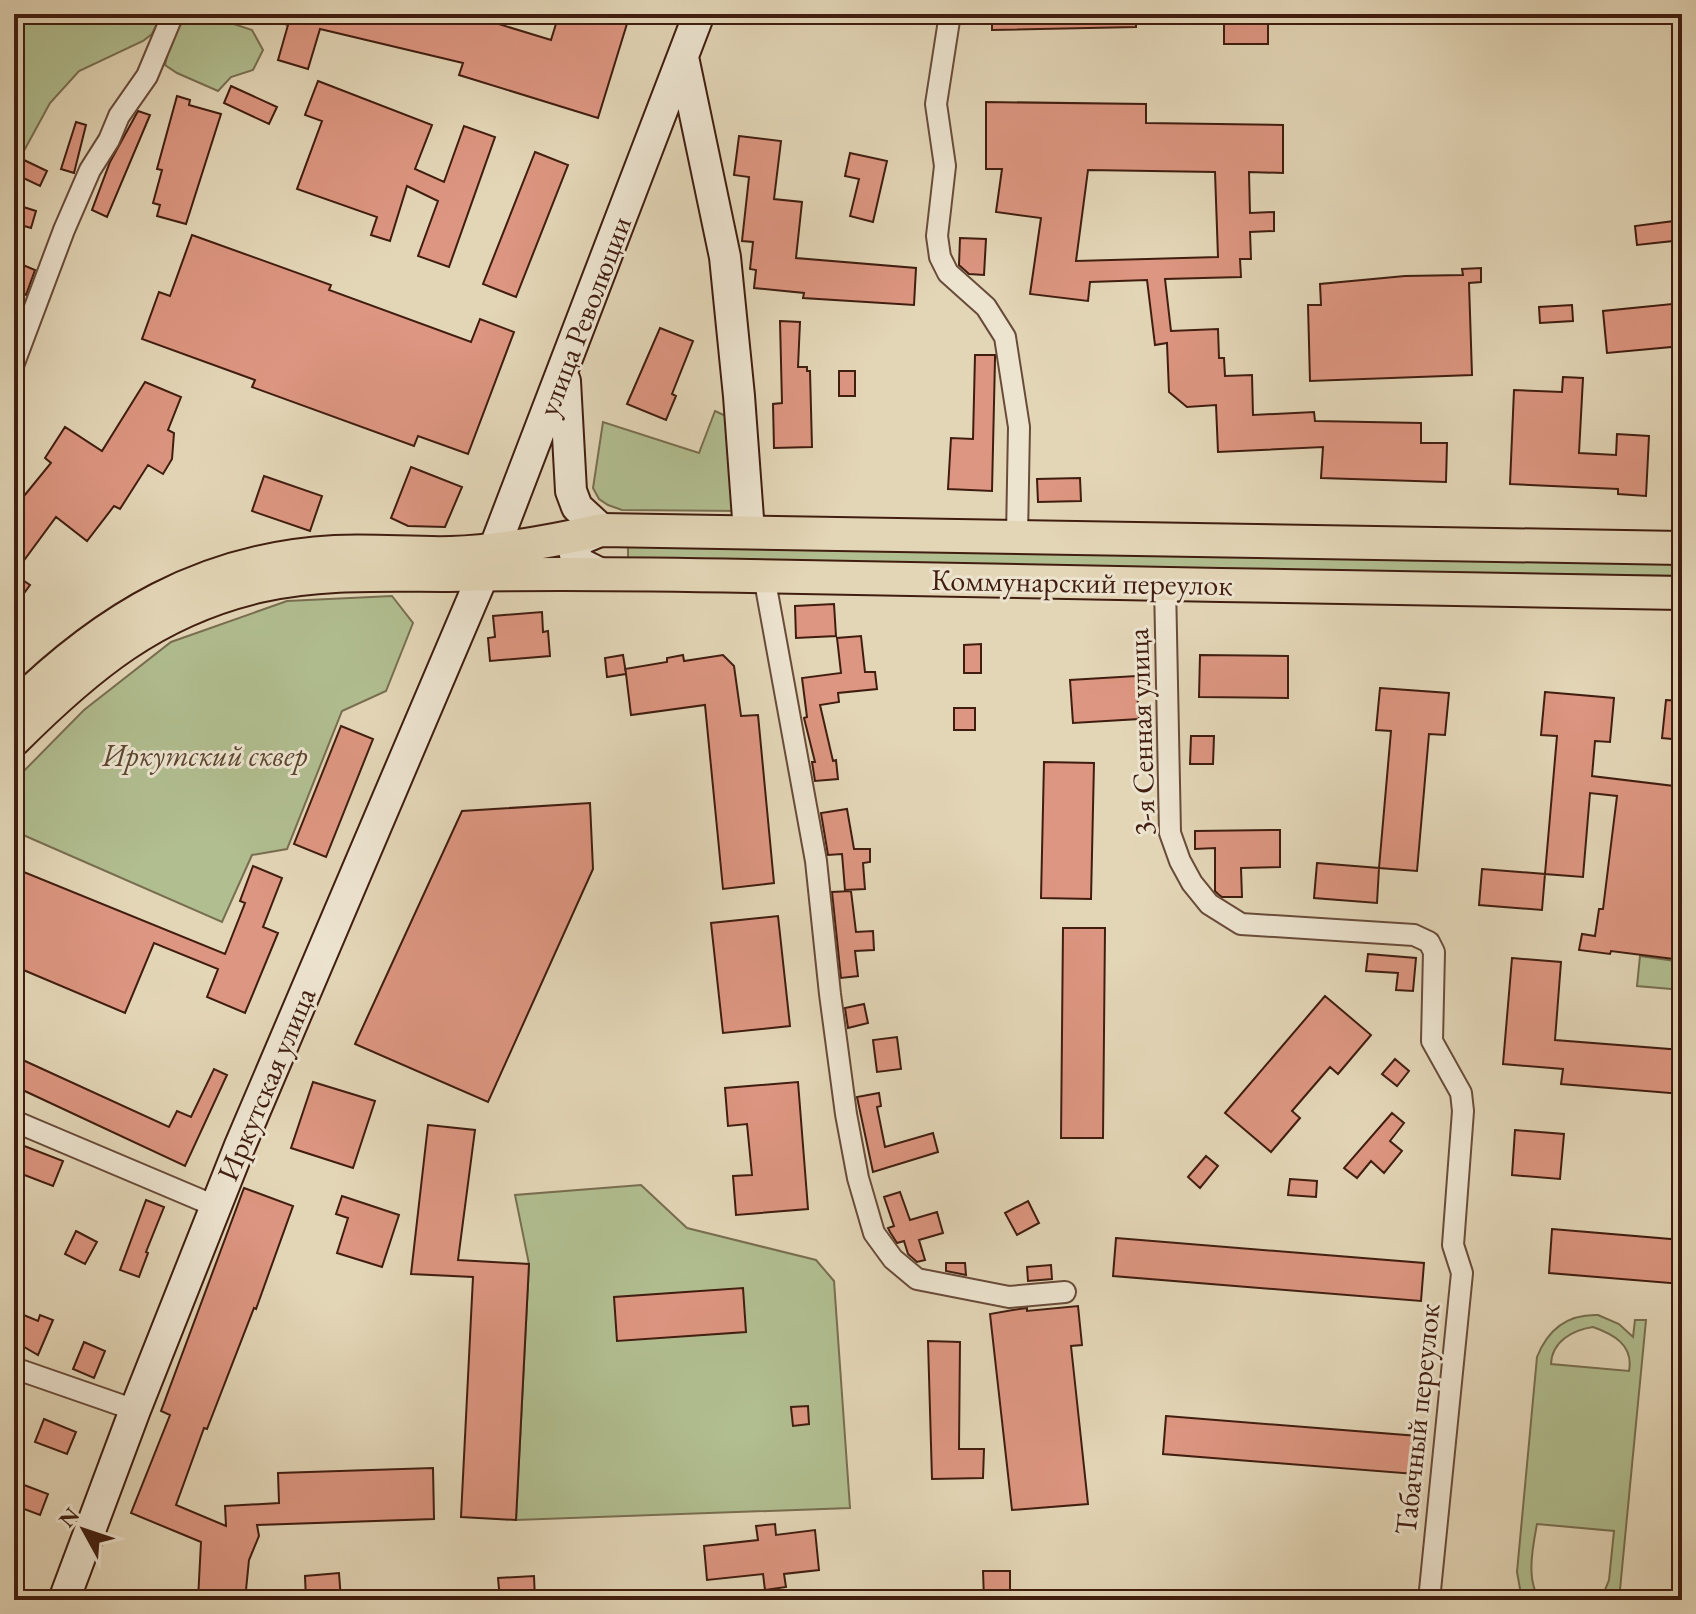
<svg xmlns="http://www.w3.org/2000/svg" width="1696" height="1614" viewBox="0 0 1696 1614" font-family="'EB Garamond',serif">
  <rect width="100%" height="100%" fill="#e3d6b7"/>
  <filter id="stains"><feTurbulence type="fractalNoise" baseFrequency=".0025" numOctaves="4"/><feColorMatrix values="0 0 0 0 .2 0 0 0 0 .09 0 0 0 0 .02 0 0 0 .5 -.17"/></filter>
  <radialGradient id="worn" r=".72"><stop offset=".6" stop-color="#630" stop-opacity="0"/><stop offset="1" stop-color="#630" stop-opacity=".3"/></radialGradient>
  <!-- green -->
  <path fill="#b1be90" stroke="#786e50" stroke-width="2" fill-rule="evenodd" d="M14,14H162L152,34L143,41L79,71L50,103L14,169Z
    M207,15L252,30L263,50L253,70L231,77L218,91L177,73L165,65L174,27Z
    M715,411L728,417L742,511L622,510L608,505L599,499L593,488L603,422L699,453Z
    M628,543L1682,558V576L628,561Z
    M392,596L413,623L386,691L342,711L287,849L252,855L222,922L14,831V781L84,710L171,642L287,601Z
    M1640,956L1682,962V990L1637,986Z
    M641,1185L687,1228L816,1260L834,1281L850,1508L516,1520L529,1264L515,1195Z
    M1598,1315L1619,1324L1633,1337L1635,1320H1646L1619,1600H1601L1609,1580L1614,1531L1537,1524C1533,1545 1525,1583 1541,1600H1522L1517,1572L1537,1357C1548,1329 1567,1314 1598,1315ZM1593,1327C1613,1334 1634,1345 1629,1371L1551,1364C1552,1341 1573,1330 1593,1327Z"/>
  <!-- building -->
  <path fill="#dd9681" stroke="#401d0f" stroke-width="2" fill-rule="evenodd" d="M263,14H466L551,40L559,14H630L598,118L459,75L463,63L320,29L308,69L278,60L288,25L262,17Z
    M992,14H1136V27L992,30Z
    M1224,14H1268V44H1224Z
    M318,81L432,125L415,169L444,182L464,126L495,137L449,267L418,256L438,201L407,186L390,241L371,235L377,217L297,189L322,121L305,115Z
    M231,86L277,107L269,124L224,103Z
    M177,96L190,100L189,105L221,114L186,224L157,216L160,205L153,203L162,170L157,169Z
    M986,102L1146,104V123L1283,125V173L1249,172L1250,213L1274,212V231L1250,232L1251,259H1240L1241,277L1165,279L1171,331L1218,329L1219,358H1224L1225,376L1252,375L1253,415L1314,412L1315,421L1421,423V443H1447L1446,482L1321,478L1323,447L1218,452L1216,405L1187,407L1169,392L1167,343L1155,345L1147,280L1090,282L1088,301L1030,294L1041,218L996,212L1002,169H986ZM1088,170L1215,172L1218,257L1076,261Z
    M138,111L150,115L107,217L92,210L110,162Z
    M76,122L86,125L74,173L61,169Z
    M739,136L781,141L774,199L802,202L796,258L916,268L914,305L803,298L804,293L754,288L756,270L750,269L753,242L742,241L749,177L734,175Z
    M535,152L568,165L516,297L483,284Z
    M850,153L887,161L873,222L850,216L859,179L845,176Z
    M24,160L47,171L40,186L17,175Z
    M17,205L36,211L31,228L14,223Z
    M1682,220V240L1637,245L1635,226Z
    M192,235L331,285L329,290L471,342L480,319L514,332L468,454L418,436L414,446L252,387L255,380L142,339L159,292L170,296Z
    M960,238L986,239L984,275L969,274L959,265Z
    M23,265L35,270L26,295L14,290Z
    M1481,268V282L1469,283L1472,375L1310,381L1308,305H1321L1320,284L1405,276L1463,275L1462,269Z
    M1682,303V346L1607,353L1603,311Z
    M1572,305L1573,321L1540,323L1539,307Z
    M780,321L800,322L798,367H807V371H810L812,447L774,448L773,404L782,403Z
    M660,328L693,341L672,394L676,396L666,420L627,404Z
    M975,355H995V359L992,491L948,489L951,438L973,439Z
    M839,371H855V396H839Z
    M1563,377L1583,378L1579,453L1616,455L1617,434L1649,436L1646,496L1618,494V489L1510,484L1514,390L1562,392Z
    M145,382L181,397L168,430L174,433L172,459L163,474L148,465L120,509L114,506L87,541L56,517L14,574L30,585L22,596L14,590V501L20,493L24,496L51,463L45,458L65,427L102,451Z
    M411,467L462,487L445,527L408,526L391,518Z
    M264,476L322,496L310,531L252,511Z
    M1080,478L1081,501L1038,502L1037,479Z
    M834,604L836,636L796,638L795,606Z
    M542,612L543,632L548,631L550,656L490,661L488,638L495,637L493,616Z
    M861,636L865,672H875L877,689L838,693L839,702L820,705L833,761L836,760L838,779L815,781L812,762H815L804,718L807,717L802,678L841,673L837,638Z
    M981,644V673H964V645Z
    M623,655L626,673L625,669L667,662V658L683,655L684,661L723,655L734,666L741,716L758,715L774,883L723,889L705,705L631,715L626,674L607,677L605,658Z
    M1200,655L1288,656V698L1199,697Z
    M1136,676L1139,719L1073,723L1070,680Z
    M1380,688L1449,693L1445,735L1429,734L1417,871L1379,868L1391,731L1376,730Z
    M1545,692L1614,698L1610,742L1595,741L1592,776L1682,787V960L1611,951L1610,954L1579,950L1582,934L1595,936L1599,909H1603L1617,796L1590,793L1583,877L1545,874L1557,736L1541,735Z
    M1666,700L1682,701V740L1662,738Z
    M954,708H975V730H954Z
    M341,726L373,739L326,857L294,844Z
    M1191,736H1214L1213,764H1190Z
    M1044,762L1094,763L1091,899L1041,898Z
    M590,803L593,869L488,1102L355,1044L462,811Z
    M847,809L854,849H870V862L863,863L865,889L845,890L842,854L828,855L821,813Z
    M1280,830V867L1241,868L1242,897H1222L1218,894L1215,891V848L1195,849V831Z
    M1317,863L1379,868L1377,903L1314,898Z
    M253,866L282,878L263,927L278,933L245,1013L207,997L218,969L154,943L125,1013L14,966V868L225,954L245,903L240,901Z
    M1482,869L1545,874L1542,910L1479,905Z
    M851,891L856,932L873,931L874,950L855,951L858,976L841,978L832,892Z
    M778,916L790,1026L723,1033L711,923Z
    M1063,928H1105L1103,1138H1061Z
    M1368,954L1416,958L1413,991L1396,990L1398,973L1366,971Z
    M1512,958L1561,962L1555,1040L1682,1050V1094L1561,1084L1563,1069L1503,1064Z
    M1325,996L1371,1035L1338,1074L1330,1067L1292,1111L1300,1118L1271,1152L1225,1113Z
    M864,1004L868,1023L848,1028L845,1008Z
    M897,1037L901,1069L877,1072L873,1040Z
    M14,1056L169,1127L177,1111L191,1117L214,1069L227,1075L185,1166L14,1086Z
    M1395,1059L1409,1071L1397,1086L1382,1074Z
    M313,1082L375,1101L353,1168L291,1148Z
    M798,1082L808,1209L736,1215L733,1176L752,1175L747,1124L728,1126L725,1088Z
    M879,1093L881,1106L877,1107L885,1147L933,1133L938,1152L873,1172L857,1097Z
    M1392,1113L1404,1123L1390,1141L1402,1151L1384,1173L1371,1161L1357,1178L1344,1168Z
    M428,1125L475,1130L458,1260L529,1264L516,1520L461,1517L473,1277L411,1274Z
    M1515,1130L1564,1134L1560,1179L1512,1175Z
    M14,1142L63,1161L53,1186L14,1171Z
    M1206,1156L1218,1166L1200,1188L1188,1177Z
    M1290,1179L1317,1181L1316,1197L1288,1195Z
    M244,1188L293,1206L256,1309L254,1308L207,1429L204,1428L176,1505L226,1526L225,1506L279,1503L278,1473L433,1468L434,1519L257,1525L259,1536L249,1560L245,1600H198L201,1542L131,1513L170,1415L161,1411Z
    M900,1192L910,1220L937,1212L943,1233L919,1240L925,1260L917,1262L908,1254L904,1241L897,1243L890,1232L888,1228L894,1226L884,1197Z
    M342,1196L399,1215L382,1267L337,1253L348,1218L336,1214Z
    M146,1200L164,1207L146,1252L148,1253L139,1277L120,1270Z
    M1028,1201L1039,1223L1017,1235L1005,1213Z
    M1552,1229L1682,1240V1284L1549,1273Z
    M76,1231L97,1242L85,1264L65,1254Z
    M1116,1238L1424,1263L1421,1301L1113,1276Z
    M946,1263H965L966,1275L946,1271Z
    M1051,1265L1052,1279L1028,1281L1027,1267Z
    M743,1288L746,1332L617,1341L614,1297Z
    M1078,1306L1082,1345L1071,1346L1088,1504L1012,1510L990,1314L1013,1310L1027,1308V1311Z
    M14,1311L38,1321L40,1315L53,1320L38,1355L14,1341Z
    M928,1341L960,1342L959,1449H984L983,1478L932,1479Z
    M84,1342L105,1351L94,1378L73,1369Z
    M808,1406L809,1424L793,1426L791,1407Z
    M1166,1416L1418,1436L1415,1474L1163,1454Z
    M44,1419L76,1432L67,1454L35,1442Z
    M24,1485L48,1494L40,1515L16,1506Z
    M775,1524L776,1535L815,1530L819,1570L784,1574L786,1587L765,1590L763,1574L707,1580L704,1546L758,1540L756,1526Z
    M983,1571H1010V1600H984Z
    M339,1573L341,1600H306L305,1576Z
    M534,1576L535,1600H500L498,1578Z"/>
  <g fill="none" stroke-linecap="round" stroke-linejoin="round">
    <defs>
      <path id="minor" d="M950,14L936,104L945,166L937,236L940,257L948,273L986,307L1005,337L1019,427L1017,536
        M14,363L64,230L90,170L109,140L119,116L147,76L173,14
        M764,576L816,861L830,994L846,1114L858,1178L874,1233L893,1259L917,1279L1009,1297L1065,1292
        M1165,584L1170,833L1180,861L1192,883L1209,904L1241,924L1414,935L1429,942L1434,952L1432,1041L1461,1093L1463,1111L1453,1245L1462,1273L1429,1600
        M14,1121L215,1206
        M14,1368L135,1410"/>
      <path id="secondary" d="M683,57L725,257L739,396L749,532
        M565,381L571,491L577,507L602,530L581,539L574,550L577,562L599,573
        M64,1600L135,1410L239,1148L494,549L699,14"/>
      <path id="primary" d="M14,708C105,618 204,559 335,552C374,550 413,554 451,553C502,551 553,541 602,530L1682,548
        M14,740C87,667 155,610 259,586C321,572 384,575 448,575C549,573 649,574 750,576C1061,582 1371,588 1682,593"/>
    </defs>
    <!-- minor casing -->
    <use href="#minor" stroke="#694b39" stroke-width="24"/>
    <!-- secondary casing -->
    <use href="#secondary" stroke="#401d0f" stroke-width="34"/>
    <!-- primary casing -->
    <use href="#primary" stroke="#401d0f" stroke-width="36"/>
    <!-- minor -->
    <use href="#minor" stroke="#ede4d0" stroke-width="20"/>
    <!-- secondary -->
    <use href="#secondary" stroke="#ede4d0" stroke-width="30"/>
    <!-- primary -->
    <use href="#primary" stroke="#e3d6b7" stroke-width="32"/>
  </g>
  <g text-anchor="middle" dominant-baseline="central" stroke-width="6" stroke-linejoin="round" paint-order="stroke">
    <!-- street labels -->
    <g font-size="30" fill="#401d0f" stroke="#ede4d0">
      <text transform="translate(584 316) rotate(-69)">улица Революции</text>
      <text transform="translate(1082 582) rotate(1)">Коммунарский переулок</text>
      <text transform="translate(1141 732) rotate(-92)">3-я Сенная улица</text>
      <text transform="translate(266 1084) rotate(-67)">Иркутская улица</text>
      <text transform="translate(1417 1419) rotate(-84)">Табачный переулок</text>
    </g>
    <!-- park labels -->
    <g font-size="30" font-style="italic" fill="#5c452f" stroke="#ede4d0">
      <text x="205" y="755">Иркутский сквер</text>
    </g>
  </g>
  <!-- margin -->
  <rect width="1696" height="1614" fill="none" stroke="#e3d6b7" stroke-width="48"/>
  <rect x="16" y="16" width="1664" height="1582" fill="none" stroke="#401d0f" stroke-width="4"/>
  <rect x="24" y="24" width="1648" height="1566" fill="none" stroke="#401d0f" stroke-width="2"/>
  <!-- north arrow -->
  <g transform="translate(84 1530) rotate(310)" stroke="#ede4d0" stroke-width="6" paint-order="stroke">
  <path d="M0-6L14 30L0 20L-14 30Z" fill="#401d0f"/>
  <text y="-12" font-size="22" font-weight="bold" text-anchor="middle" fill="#401d0f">N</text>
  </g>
  <rect width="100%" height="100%" filter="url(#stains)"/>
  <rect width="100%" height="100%" fill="url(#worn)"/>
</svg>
